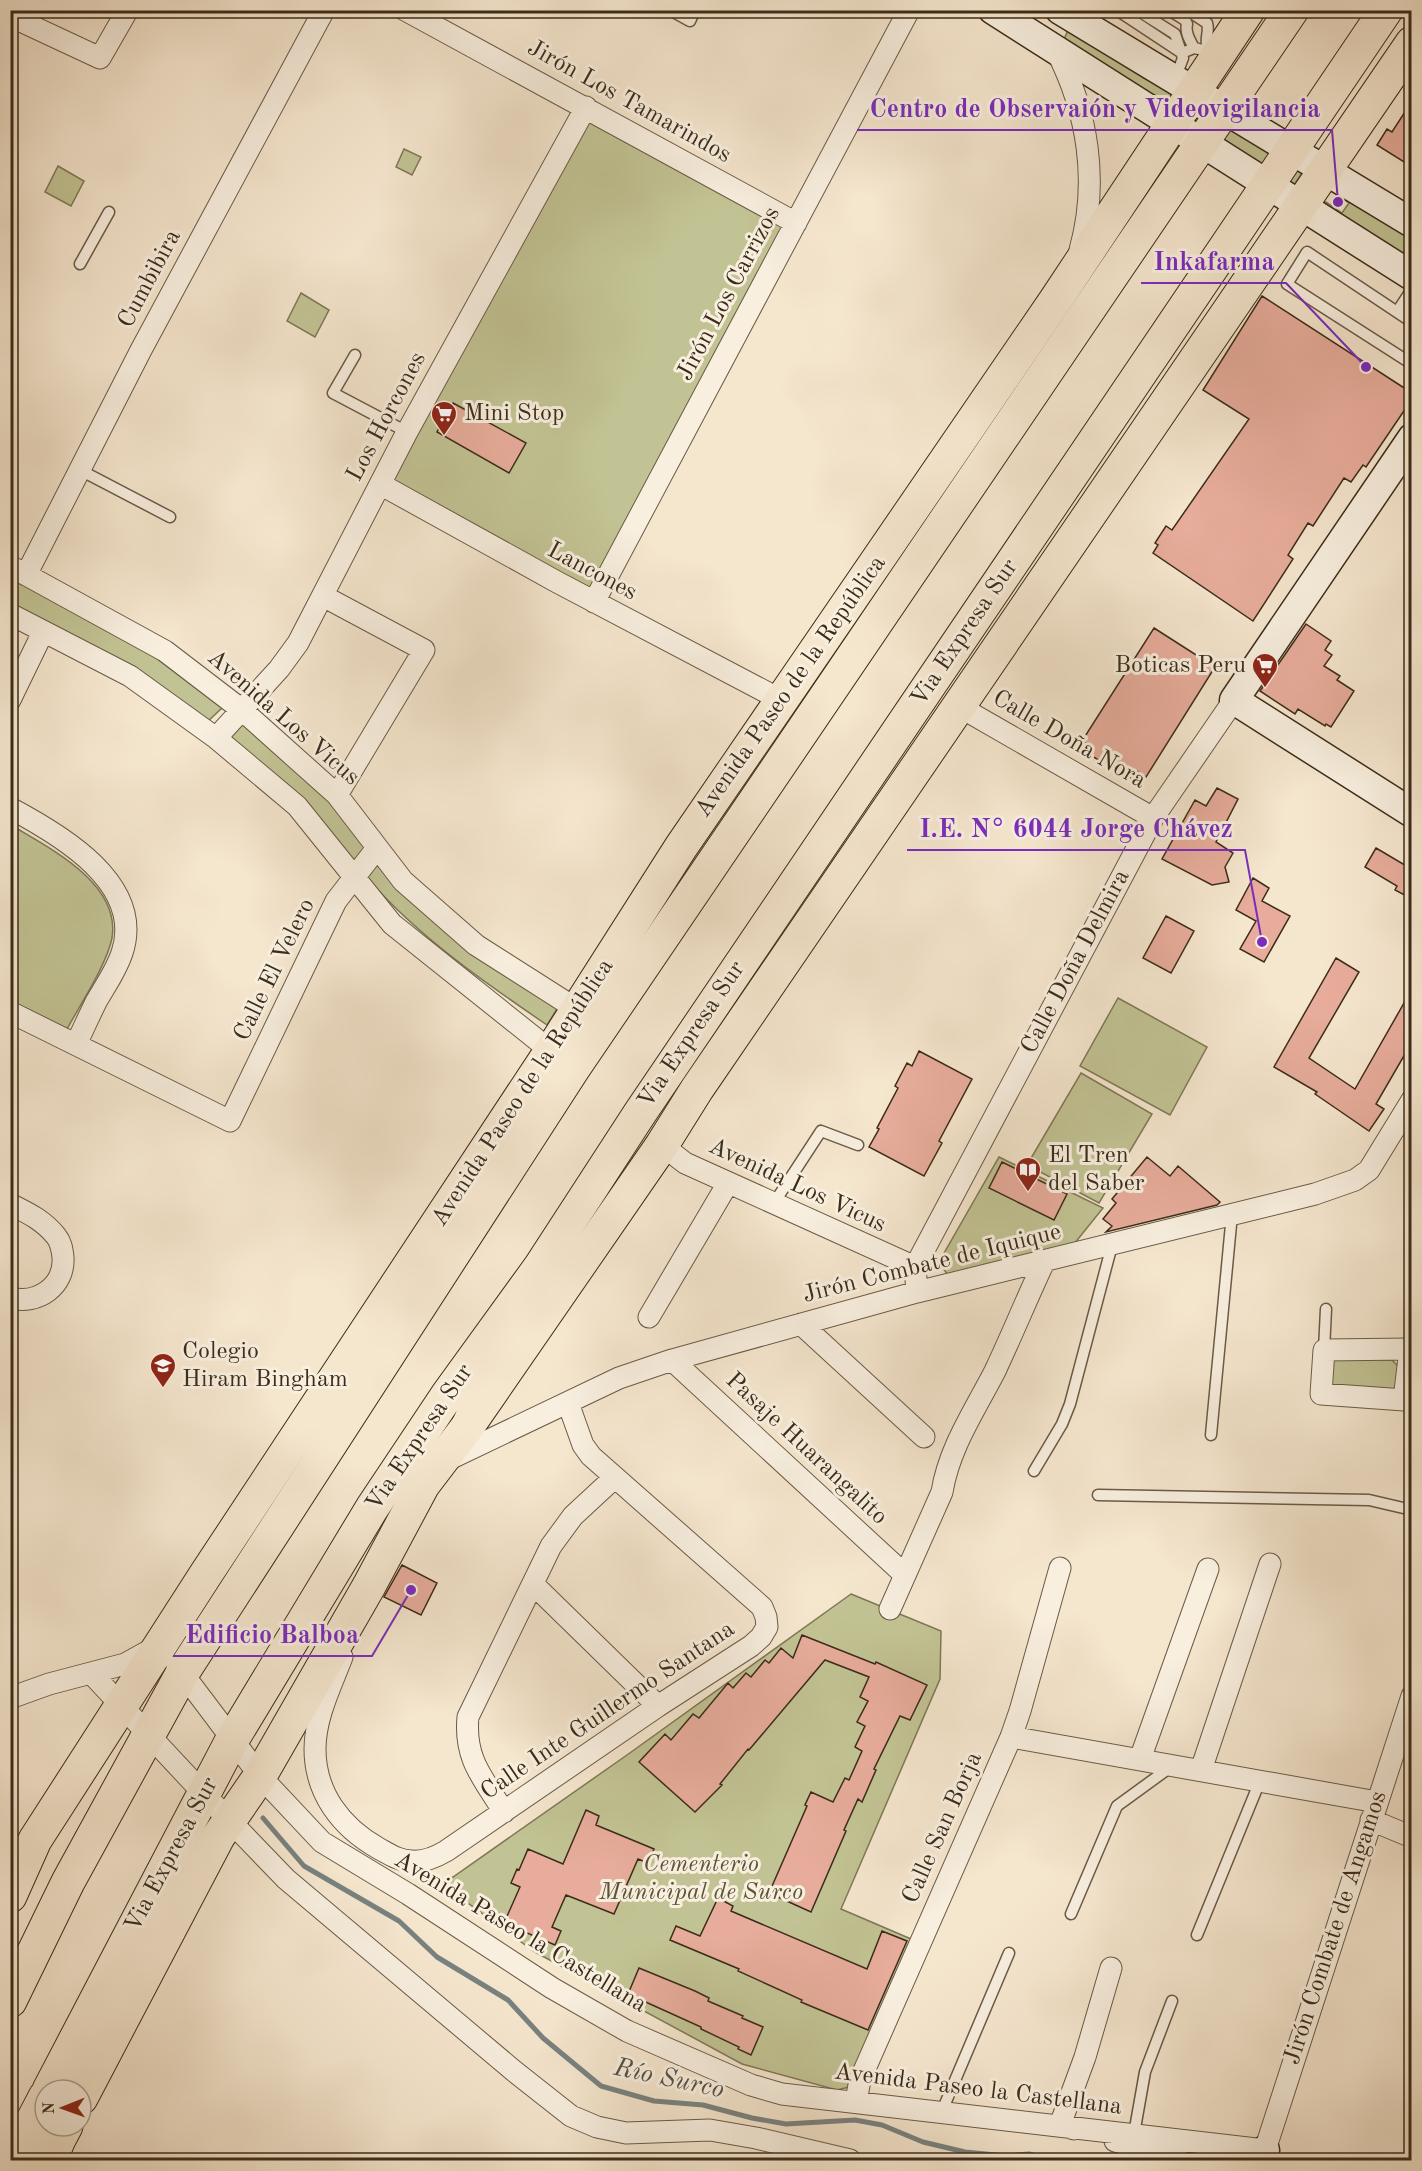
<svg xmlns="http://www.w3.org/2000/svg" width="1422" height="2171" viewBox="0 0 1422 2171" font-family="'Old Standard TT',serif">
  <rect width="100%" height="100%" fill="#f5e6ce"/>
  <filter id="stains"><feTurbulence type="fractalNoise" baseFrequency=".00333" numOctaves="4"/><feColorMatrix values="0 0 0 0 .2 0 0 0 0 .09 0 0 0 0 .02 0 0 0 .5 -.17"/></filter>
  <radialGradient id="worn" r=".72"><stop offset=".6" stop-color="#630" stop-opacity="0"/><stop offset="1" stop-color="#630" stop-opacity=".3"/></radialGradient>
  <!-- green -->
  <path fill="#c2c394" stroke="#7e7856" stroke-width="1.5" d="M1068,30L1147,80H1162L1306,167L1290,191L1062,44Z
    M588,119L787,225L591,591L388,481Z
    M404,149L421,157L412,175L396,167Z
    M58,166L84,181L71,206L45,192Z
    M1335,189L1411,239V261L1325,205L1326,202L1342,213L1349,203L1333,192Z
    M301,293L329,310L315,337L287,321Z
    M10,577L152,655L222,708L207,722L11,604Z
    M247,720L332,797L371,848L355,868L226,740Z
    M11,825C49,848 121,883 112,938C107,964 80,1005 67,1029L11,1003Z
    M378,864L560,1004L547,1025C484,982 420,938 369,880L368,876Z
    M1118,998L1207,1047L1170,1115L1080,1066Z
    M1081,1073L1152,1114L1099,1203L1027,1165Z
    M999,1157L1103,1208L1070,1249L947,1274L939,1262Z
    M1337,1358L1392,1360L1398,1366L1396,1387L1390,1391L1333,1385L1331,1383L1332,1361Z
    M851,1594L941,1631L940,1679L841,1909L911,1939L849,2087L837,2090L742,2064L535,1952L439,1882L453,1877L627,1755Z"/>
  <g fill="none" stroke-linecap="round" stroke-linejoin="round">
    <!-- stream -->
    <path stroke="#798280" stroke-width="5" d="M263,1818L304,1866L399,1921L437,1957L508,2000L543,2038L601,2086L654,2101L703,2105L752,2118L786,2124L855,2120L882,2125L923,2142L965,2152L1006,2156L1029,2154L1048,2160"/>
  </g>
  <!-- building -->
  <path fill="#e7ac9b" stroke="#3b2c19" stroke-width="1.5" d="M1412,101V167L1377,145L1387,129L1392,132Z
    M1262,296L1412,393V399L1366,467L1363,465L1351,482L1344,478L1313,526L1308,523L1288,555L1293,559L1253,621L1153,553L1158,545L1155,543L1166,526L1172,530L1249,419L1203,390Z
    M453,403L526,443L509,473L437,432Z
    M1306,624L1331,641L1325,650L1332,655L1324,666L1340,676L1337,680L1354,691L1331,727L1326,724L1325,726L1298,709L1295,714L1260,691Z
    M1154,628L1215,667L1146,777L1137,771L1135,775L1133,773L1129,780L1083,750L1087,744L1082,741Z
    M1217,788L1238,799L1216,842L1233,853L1225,867L1229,882L1212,885L1162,859L1195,800L1206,806Z
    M1376,848L1408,867L1412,859V899L1395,890L1397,886L1365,867Z
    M1253,878L1269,888L1262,901L1290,916L1264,962L1240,949L1256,921L1236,910Z
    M1166,916L1194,931L1171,973L1143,958Z
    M1336,958L1359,972L1309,1058L1355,1089L1412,989V1042L1376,1104L1384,1109L1369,1131L1315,1094L1317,1092L1274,1067Z
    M919,1051L972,1079L939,1141L942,1143L924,1176L869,1147L879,1129L877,1128L898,1088L895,1086L907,1063L912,1066Z
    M1147,1157L1170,1176L1178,1166L1220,1202L1217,1205L1106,1232L1112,1226L1103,1219L1116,1203L1112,1199Z
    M1002,1162L1067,1194L1054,1220L989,1188Z
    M402,1565L437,1583L421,1615L384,1597Z
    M802,1635L875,1664L876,1662L927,1685L910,1720L900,1716L874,1769L876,1770L862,1802L858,1799L844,1830L846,1831L811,1912L769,1893L807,1806L805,1805L811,1792L833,1802L845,1778L849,1780L862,1751L855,1747L865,1726L857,1722L868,1701L860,1697L869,1677L825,1660L749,1750L748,1749L720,1784L722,1785L695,1812L639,1762L665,1734L671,1740L693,1714L699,1718L728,1683L733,1688L746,1673L751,1677L765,1660L769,1663L781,1648L793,1658Z
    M586,1810L599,1816L596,1825L654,1849L648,1863L638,1859L614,1914L566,1895L552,1927L561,1931L555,1945L504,1923L520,1887L511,1883L517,1869L519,1870L528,1849L563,1864Z
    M718,1898L733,1906L731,1911L867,1969L882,1931L907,1941L868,2030L801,2002L802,2000L738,1971L739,1969L670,1940L676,1926L700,1936Z
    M639,1968L695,1991L709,1998L708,2001L743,2016L742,2018L763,2027L751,2055L738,2049L739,2047L701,2029V2027L628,1994Z"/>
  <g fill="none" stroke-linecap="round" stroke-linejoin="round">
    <defs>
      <path id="lane" d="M670,10L690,21L695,10
        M1117,10L1182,53L1194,48
        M1137,10L1175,34L1183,58L1175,79
        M1169,10L1185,20L1187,24C1185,33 1190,40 1194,48L1199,49
        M1187,10L1207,23C1210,32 1204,38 1208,52
        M80,264L109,212
        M1412,289L1397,312L1307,252L1287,284L1412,364
        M1397,312L1412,322
        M355,355L333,393L407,432
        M80,470L170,517
        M774,1203L821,1131L858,1145
        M1324,1350L1326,1309
        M1211,1435L1232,1214
        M1034,1471L1062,1424L1070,1404L1112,1245
        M1098,1495L1369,1500L1412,1510
        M1071,1914L1117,1806L1172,1766
        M1197,1935L1260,1781
        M942,2111L1009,1953
        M1134,2134L1145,2072L1172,2001"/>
      <path id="street" d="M405,10L796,223
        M10,16L100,58L127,11
        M1056,50C1088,112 1099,182 1080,250
        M380,484L557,582L783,701
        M10,566L165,651L242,710L337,795L403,881L476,945L578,1010
        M26,575L141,350L324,10
        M323,596L424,650L337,795
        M594,602L909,10
        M10,614L130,676L216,738L297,806L392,924L551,1051
        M10,700L43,632
        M960,707L1153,818
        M216,738L279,669L298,643L407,432L586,107
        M10,808C61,835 145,884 122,953C116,971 105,986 96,1002C89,1016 83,1030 76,1044
        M10,1012L230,1121L336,901L377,848
        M662,1145L685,1163L915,1267
        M10,1204C28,1213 43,1220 56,1236C61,1242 62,1249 63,1257C65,1286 38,1305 10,1298
        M917,1292L915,1267L1135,852L1153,818L1234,700
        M649,1317L728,1183
        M801,1324L924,1437
        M1410,1349L1404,1400L1321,1394L1324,1350L1410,1349H1412
        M672,1360L905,1575
        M443,1462L619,1378L672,1360L917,1292L1315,1194L1355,1180L1369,1170L1412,1100
        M533,1584L658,1706
        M890,1609L942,1492C949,1448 975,1410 995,1371C1012,1335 1027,1298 1044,1262
        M342,1657C331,1686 315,1717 315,1749C315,1793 341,1827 378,1848C389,1854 399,1861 412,1861C424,1862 436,1857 446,1851L658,1706L751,1646L761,1637L767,1627L766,1617L762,1607L591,1456L583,1445L568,1403
        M177,1666L260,1776L322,1842L408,1894L552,1988L627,2031L751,2085L782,2094L1265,2150L1412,1696
        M91,1673L205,1795L286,1879L514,2071L571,2116L597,2127L626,2133L710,2130L756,2138L850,2160
        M10,1698L49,1684L125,1664L154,1648
        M1011,1737L1377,1802
        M1140,1759L1208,1569
        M1201,1770L1270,1564
        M504,1812C483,1778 464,1759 468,1717L551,1546L573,1516L614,1478
        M1371,1820L1412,1837
        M856,2101L860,2080L1011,1737L1020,1711L1060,1568
        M1074,2129L1060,2125L1085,2057L1111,1968
        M1115,2141L1179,2160"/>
      <path id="secondary" d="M993,10L1412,276
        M1060,10L1412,223
        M1412,438L1234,700L1412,813
        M1262,2160L1265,2150"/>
      <path id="primary" d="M10,1896L35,1840L206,1574L551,1051L681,847L1055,301L1248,10
        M81,2098L218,1837L260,1776L369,1586L423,1485L468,1426L662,1145L697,1089L1412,43
        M48,2160L66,2126"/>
      <path id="highway" d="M468,1426L510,1332
        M10,2001L68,1882L183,1672L573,1069L1292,10
        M49,2090L232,1740L372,1508L448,1394L540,1267L640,1113L1386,10
        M12,2160L45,2097
        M32,2160L57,2144"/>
    </defs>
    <!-- lane casing -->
    <use href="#lane" stroke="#6a5a46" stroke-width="13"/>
    <!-- street casing -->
    <use href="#street" stroke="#6a5a46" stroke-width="23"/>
    <!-- secondary casing -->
    <use href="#secondary" stroke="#3b2c19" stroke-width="31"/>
    <!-- primary casing -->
    <use href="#primary" stroke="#3b2c19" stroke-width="35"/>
    <!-- highway casing -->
    <use href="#highway" stroke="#3b2c19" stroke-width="35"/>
    <!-- lane -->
    <use href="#lane" stroke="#f8efdf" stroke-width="10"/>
    <!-- street -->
    <use href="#street" stroke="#f8efdf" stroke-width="21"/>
    <!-- secondary -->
    <use href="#secondary" stroke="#f8efdf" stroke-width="28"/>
    <!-- primary -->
    <use href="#primary" stroke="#f5e6ce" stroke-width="33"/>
    <!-- highway -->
    <use href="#highway" stroke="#f5e6ce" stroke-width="33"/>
  </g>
  <!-- icons -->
  <defs>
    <symbol id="supermarket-pin" viewBox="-11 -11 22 30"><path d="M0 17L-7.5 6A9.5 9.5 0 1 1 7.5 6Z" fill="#8f2418" stroke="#f8efdf"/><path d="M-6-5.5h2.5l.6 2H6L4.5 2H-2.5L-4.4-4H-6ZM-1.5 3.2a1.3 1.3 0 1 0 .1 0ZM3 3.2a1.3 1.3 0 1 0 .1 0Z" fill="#fff"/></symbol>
    <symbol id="library-pin" viewBox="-11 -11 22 30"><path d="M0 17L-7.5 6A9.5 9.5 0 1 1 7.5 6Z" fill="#8f2418" stroke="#f8efdf"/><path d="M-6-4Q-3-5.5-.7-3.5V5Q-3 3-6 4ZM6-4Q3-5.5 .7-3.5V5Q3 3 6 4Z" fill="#fff"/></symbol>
    <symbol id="school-pin" viewBox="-11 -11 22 30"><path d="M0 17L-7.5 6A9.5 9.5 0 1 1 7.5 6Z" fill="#8f2418" stroke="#f8efdf"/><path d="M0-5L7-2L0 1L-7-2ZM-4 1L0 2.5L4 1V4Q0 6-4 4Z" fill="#fff"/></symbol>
  </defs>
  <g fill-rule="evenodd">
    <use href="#supermarket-pin" x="429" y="399" width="30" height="40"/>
    <use href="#supermarket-pin" x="1250" y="651" width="30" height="40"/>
    <use href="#library-pin" x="1013" y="1155" width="30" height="40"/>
    <use href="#school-pin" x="148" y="1351" width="30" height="40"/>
  </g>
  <g text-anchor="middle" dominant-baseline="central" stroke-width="6" stroke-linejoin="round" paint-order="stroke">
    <!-- street labels -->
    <g font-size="24" fill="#3b2c19" stroke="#f8efdf">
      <text transform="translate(629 102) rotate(29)">Jirón Los Tamarindos</text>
      <text transform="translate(150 279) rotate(-62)">Cumbibira</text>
      <text transform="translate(729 294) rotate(-62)">Jirón Los Carrizos</text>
      <text transform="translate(387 417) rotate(-62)">Los Horcones</text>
      <text transform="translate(592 572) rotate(28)">Lancones</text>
      <text transform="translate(965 633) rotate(-56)">Via Expresa Sur</text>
      <text transform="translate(791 687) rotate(-55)">Avenida Paseo de la República</text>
      <text transform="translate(283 718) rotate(41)">Avenida Los Vicus</text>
      <text transform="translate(1069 740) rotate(30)">Calle Doña Nora</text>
      <text transform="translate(1076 962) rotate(-62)">Calle Doña Delmira</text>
      <text transform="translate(275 970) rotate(-64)">Calle El Velero</text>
      <text transform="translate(692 1035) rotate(-56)">Via Expresa Sur</text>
      <text transform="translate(523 1093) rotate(-57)">Avenida Paseo de la República</text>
      <text transform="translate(797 1186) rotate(25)">Avenida Los Vicus</text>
      <text transform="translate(932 1264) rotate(-14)">Jirón Combate de Iquique</text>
      <text transform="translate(420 1438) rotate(-56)">Via Expresa Sur</text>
      <text transform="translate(806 1449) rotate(43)">Pasaje Huarangalito</text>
      <text transform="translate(608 1711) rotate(-34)">Calle Inte Guillermo Santana</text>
      <text transform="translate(943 1828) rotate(-66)">Calle San Borja</text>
      <text transform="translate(172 1855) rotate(-62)">Via Expresa Sur</text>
      <text transform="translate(1336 1928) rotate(-72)">Jirón Combate de Angamos</text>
      <text transform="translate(520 1933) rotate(31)">Avenida Paseo la Castellana</text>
      <text transform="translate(978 2090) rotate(7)">Avenida Paseo la Castellana</text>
    </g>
    <!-- poi labels -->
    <g font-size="24" fill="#3b2c19" stroke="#f8efdf" text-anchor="start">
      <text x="464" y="414">Mini Stop</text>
      <text x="1246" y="666" text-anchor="end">Boticas Peru</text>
      <text x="1048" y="1156">El Tren<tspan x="1048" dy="28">del Saber</tspan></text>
      <text x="182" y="1352">Colegio<tspan x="182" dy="28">Hiram Bingham</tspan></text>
    </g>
    <!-- park labels -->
    <g font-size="24" font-style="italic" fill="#5d5238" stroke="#f8efdf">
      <text x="701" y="1865">Cementerio<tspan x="701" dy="28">Municipal de Surco</tspan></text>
    </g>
    <!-- water labels -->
    <g font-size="26" font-style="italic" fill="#555044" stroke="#f8efdf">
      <text transform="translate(669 2079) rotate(12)">Río Surco</text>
    </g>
  </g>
  <!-- callouts -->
  <path fill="none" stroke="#7b2cbf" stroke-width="2" d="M1338 202L1332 130H857M1366 367L1286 283H1141M1262 942L1245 850H907M411 1590L372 1656H173"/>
  <g fill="#7b2cbf" stroke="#f8efdf" stroke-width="2">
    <circle cx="1338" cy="202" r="6"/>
    <circle cx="1366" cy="367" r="6"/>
    <circle cx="1262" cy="942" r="6"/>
    <circle cx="411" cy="1590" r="6"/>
  </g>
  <g font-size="26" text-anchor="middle" font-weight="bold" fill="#7b2cbf" stroke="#f8efdf" stroke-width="6" stroke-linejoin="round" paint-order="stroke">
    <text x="1095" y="117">Centro de Observaión y Videovigilancia</text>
    <text x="1214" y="270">Inkafarma</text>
    <text x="1076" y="837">I.E. N° 6044 Jorge Chávez</text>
    <text x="272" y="1643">Edificio Balboa</text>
  </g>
  <!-- margin -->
  <rect width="1422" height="2171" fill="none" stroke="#f5e6ce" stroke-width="36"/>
  <rect x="12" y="12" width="1398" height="2147" fill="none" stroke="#3b2c19" stroke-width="3"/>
  <rect x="18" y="18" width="1386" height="2135" fill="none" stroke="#3b2c19" stroke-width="1.5"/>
  <!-- north arrow -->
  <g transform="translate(63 2108) rotate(269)"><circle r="28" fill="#f8efdf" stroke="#aca190" stroke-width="1.5"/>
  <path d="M0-4.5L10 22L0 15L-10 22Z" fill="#8f2418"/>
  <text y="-9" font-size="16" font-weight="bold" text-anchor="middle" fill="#3b2c19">N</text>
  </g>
  <rect width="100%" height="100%" filter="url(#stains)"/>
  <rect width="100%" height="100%" fill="url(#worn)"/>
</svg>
